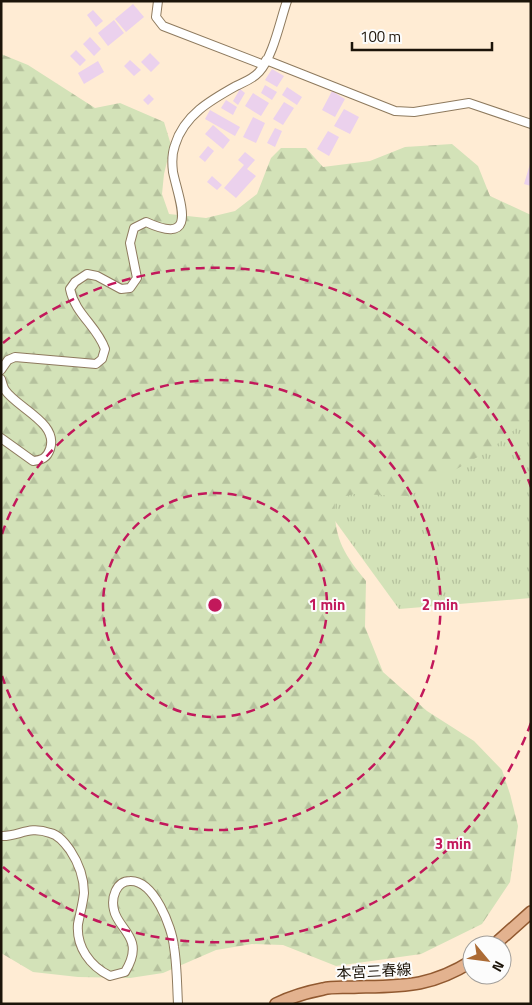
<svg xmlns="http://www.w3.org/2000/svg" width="532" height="1005" viewBox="0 0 532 1005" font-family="'Titillium Web','Noto Sans JP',sans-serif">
  <defs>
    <pattern id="grass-tufts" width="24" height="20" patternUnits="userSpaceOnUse" patternTransform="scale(1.25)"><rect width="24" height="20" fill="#d3e2b8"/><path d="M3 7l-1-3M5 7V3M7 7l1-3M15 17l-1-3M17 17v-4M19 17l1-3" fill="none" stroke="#b5c19d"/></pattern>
    <pattern id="forest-firs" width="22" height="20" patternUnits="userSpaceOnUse" patternTransform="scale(1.25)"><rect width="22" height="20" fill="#d3e2b8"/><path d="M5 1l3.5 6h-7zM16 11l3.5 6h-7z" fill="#b5c19d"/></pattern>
  </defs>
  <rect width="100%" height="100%" fill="#ffecd4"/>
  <!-- grass -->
  <path fill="url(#grass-tufts)" d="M531,414V598L399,609L322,503Z"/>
  <!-- forest -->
  <path fill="url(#forest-firs)" d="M1,54L28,65L95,108L120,103L164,122L171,145L164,174L162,194L169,214L206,218L235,211L257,194L271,158L281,148H306L323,167L370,161L405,147L452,144L478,166L490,196L531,215V419L520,425L490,450L409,496L354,494L335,499C333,537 343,553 366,581L365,627L383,672L427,711L474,741L502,770L510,794L518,826L510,882L482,924L421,954L336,966L283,945L252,944L216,950L163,973L130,978L78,977L33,972L1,953Z"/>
  <!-- building -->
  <path fill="#ebd1ed" d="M133,4L144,17L126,32L115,19Z
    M93,10L103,21L96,27L87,15Z
    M114,20L124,33L108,46L98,33Z
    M90,37L101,49L94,56L83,44Z
    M76,50L86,60L80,66L70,56Z
    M150,53L160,63L151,72L141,62Z
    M130,60L141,70L134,76L124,66Z
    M98,61L104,72L84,84L78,73Z
    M272,69L284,76L277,87L265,80Z
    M265,85L277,92L272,100L261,93Z
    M287,87L302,97L297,105L282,95Z
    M240,89L245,93L238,105L233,101Z
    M332,91L345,99L335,117L322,110Z
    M253,93L269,103L261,116L245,106Z
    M149,94L154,99L148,105L143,100Z
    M226,100L237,107L233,115L221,108Z
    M284,102L294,108L283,125L273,119Z
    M344,109L359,117L350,134L334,126Z
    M210,110L240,127L235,136L205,119Z
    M253,117L265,123L256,143L243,137Z
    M213,125L230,140L223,149L205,134Z
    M275,128L282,131L275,147L267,143Z
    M328,131L339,137L329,156L317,149Z
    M208,146L214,151L205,162L199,157Z
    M245,152L255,160L247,169L256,176L236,198L224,188L244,165L238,160Z
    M530,164H531V186L524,184Z
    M212,176L222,185L217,190L207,182Z"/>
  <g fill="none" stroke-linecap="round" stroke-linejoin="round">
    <defs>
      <path id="minor" d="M158,1L156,17L163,26L264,65
        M266,60L395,111L414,112L469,103L531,124
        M1,370L8,360L15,357L96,364L102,359L105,349C97,326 75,314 70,289L75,282L87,274L97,276L121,289L130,288L137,278L130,243L134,228L146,222C200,247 179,201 173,172C172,164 172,153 175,145C184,115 211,100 236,86C244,82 253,79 259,72C273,57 280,21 287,1
        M1,379C2,382 3,387 5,390C17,408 59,423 50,449C47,458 42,460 33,461L1,438
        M1,836C19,837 28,825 50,833C59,835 65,843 70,850C78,862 84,878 84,893C83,903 80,914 78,924C76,947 90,966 110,976L125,972C130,964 135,954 132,943C129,931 116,922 114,910C111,898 116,881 130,881C154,880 172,927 174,947C177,965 177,985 178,1004"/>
      <path id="primary" d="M494,945L531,912
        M276,1004C291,997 307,992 323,989C334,986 347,988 358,987C404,986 431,987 472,961"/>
    </defs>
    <!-- minor casing -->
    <use href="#minor" stroke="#8e7a5e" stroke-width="10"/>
    <!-- primary casing -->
    <use href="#primary" stroke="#915930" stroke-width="14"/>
    <!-- minor -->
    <use href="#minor" stroke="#fff" stroke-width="8"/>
    <!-- primary -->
    <use href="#primary" stroke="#e3b28f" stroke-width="11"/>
  </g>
  <!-- distance rings -->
  <g fill="none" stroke="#c2185b" stroke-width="2.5" stroke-dasharray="9 6">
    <circle cx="215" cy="605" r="112"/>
    <path d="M2 534A225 225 0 1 1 2 676"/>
    <path d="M531 723A337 337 0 0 1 3 867M3 343A337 337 0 0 1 531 487"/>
  </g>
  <g text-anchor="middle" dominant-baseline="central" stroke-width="4" stroke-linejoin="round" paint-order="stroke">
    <!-- street labels -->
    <g font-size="15" fill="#1c1409" stroke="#fcfcfc">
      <text transform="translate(374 971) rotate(-3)">本宮三春線</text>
    </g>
  </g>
  <circle cx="215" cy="605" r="8" fill="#c2185b" stroke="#fcfcfc" stroke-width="2.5"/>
  <g font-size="15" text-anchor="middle" font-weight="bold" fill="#c2185b" stroke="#fcfcfc" stroke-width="4" stroke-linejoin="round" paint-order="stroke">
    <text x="327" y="610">1 min</text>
    <text x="440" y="610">2 min</text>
    <text x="453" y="849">3 min</text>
  </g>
  <!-- border -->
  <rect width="532" height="1005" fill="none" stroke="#1c1409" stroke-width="5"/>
  <!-- north arrow -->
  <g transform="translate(487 960) rotate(119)"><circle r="24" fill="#fcfcfc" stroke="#a29f9b"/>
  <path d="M0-4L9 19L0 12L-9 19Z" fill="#ac6b35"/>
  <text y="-8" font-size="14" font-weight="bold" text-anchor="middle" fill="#1c1409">N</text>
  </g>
  <!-- scale -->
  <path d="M352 42v8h140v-8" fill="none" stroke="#1c1409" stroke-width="2.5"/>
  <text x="360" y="42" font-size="15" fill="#1c1409" stroke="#fcfcfc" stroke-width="4" paint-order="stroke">100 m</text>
</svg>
